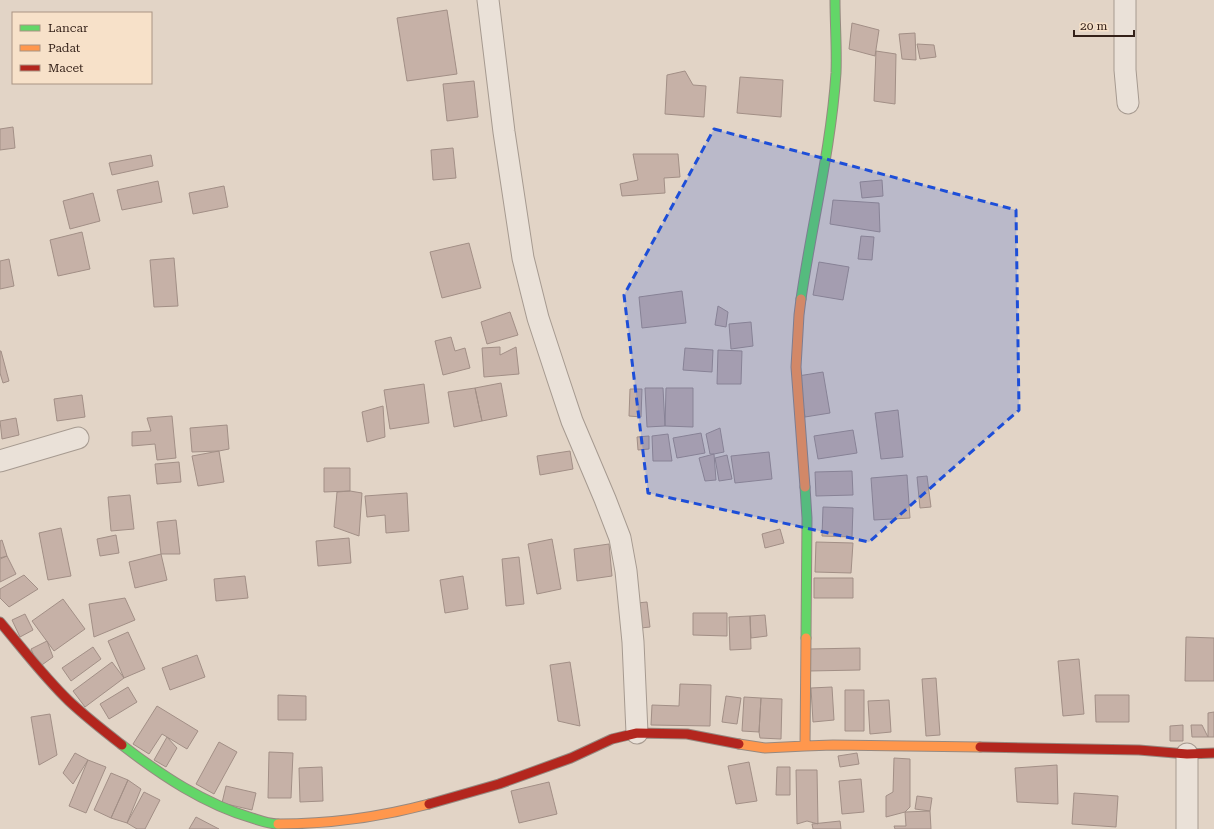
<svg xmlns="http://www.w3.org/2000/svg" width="1214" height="829" viewBox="0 0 1214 829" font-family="'Roboto Serif',serif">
  <rect width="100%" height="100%" fill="#e2d4c6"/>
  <!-- building -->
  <path fill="#c6b1a7" stroke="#a28f86" d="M447,10L457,74L407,81L397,18Z
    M852,23L879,30L875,56L849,49Z
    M915,33L916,60L902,59L899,34Z
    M917,44L934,45L936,57L920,59Z
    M876,51L896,54L895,104L874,101Z
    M685,71L693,85L706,86L704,117L665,114L667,75Z
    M740,77L783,80L781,117L737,113Z
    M474,81L478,117L447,121L443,84Z
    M13,127L15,148L0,150V129Z
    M453,148L456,178L433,180L431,150Z
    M633,154H678L680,177L664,178L665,193L622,196L620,184L638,180Z
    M151,155L153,166L112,175L109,163Z
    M882,180L883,196L862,198L860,182Z
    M158,181L162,202L122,210L117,190Z
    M224,186L228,207L193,214L189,193Z
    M93,193L100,221L70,229L63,201Z
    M833,200L879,203L880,232L830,224Z
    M82,232L90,269L58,276L50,240Z
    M861,236L874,237L872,260L858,259Z
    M469,243L481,288L442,298L430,252Z
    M174,258L178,306L154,307L150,260Z
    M9,259L14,286L0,289V261Z
    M819,262L849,267L843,300L813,295Z
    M682,291L686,323L642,328L639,297Z
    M718,306L728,312L726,327L715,325Z
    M510,312L518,335L487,344L481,322Z
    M751,322L753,346L731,349L729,324Z
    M451,337L455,351L465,348L470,368L443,375L435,341Z
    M500,347V355L516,347L519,374L484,377L482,348Z
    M685,348L713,350L712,372L683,370Z
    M718,350L742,351L741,384H717Z
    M0,351H1L9,381L3,383L0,373Z
    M823,372L830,413L805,417L798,376Z
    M501,383L507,416L482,421L475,388Z
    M424,384L429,423L390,429L384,390Z
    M475,388L482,421L454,427L448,392Z
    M645,388H663L665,426L647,427Z
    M666,388H693V427L665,426Z
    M630,389H642L641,417L629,416Z
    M82,395L85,417L57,421L54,399Z
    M383,406L385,437L367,442L362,412Z
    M898,410L903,457L881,459L875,413Z
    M172,416L176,458L157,460L155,444L132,446V432L151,431L147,418Z
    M16,418L19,435L2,439L0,421Z
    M227,425L229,449L219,451L192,452L190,428Z
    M720,428L724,452L714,454H710L706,434Z
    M853,430L857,453L818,459L814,436Z
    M701,433L705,453L677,458L673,438Z
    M668,434L672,461H653L652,436Z
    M649,436V449L638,450L637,437Z
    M219,451L224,482L198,486L192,456Z
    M570,451L573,469L540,475L537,456Z
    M769,452L772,479L735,483L731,456Z
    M714,454L716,480L705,481L699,458Z
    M727,455L732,479L719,481L715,458Z
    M179,462L181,482L157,484L155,464Z
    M324,468H350V491L324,492Z
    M852,471L853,495L816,496L815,472Z
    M907,475L910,518L874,520L871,478Z
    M927,476L931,507L920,508L917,477Z
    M350,491L362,493L359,536L334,527L337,492Z
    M407,493L409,531L386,533L385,515L367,517L365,496Z
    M130,495L134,529L111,531L108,497Z
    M823,507L853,508L852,537L822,536Z
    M176,520L180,554H161L157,522Z
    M61,528L71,576L48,580L39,533Z
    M780,529L784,543L765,548L762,534Z
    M116,535L119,553L100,556L97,539Z
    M349,538L351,563L318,566L316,541Z
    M552,539L561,589L537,594L528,544Z
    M2,540L7,556L0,558V541Z
    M816,542L853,543L851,573L815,572Z
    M609,544L612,576L577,581L574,549Z
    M161,554L167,580L135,588L129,562Z
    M7,556L16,574L0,582V559Z
    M519,557L524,604L506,606L502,559Z
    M24,575L38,589L9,607L0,598V589Z
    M245,576L248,598L216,601L214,579Z
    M463,576L468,609L445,613L440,580Z
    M814,578H853V598H814Z
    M125,598L135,620L94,637L89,604Z
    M63,599L85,629L54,651L32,621Z
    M647,602L650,627L641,628L637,603Z
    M693,613H727V636L693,635Z
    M25,614L33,630L20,637L12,620Z
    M765,615L767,636L751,638L750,616Z
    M750,616L751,649L730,650L729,617Z
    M128,632L145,669L124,678L108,641Z
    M1186,637L1214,638V681H1185Z
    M47,641L53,657L39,667L31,649Z
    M93,647L101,659L71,681L62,668Z
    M860,648V670L809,671V649Z
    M197,655L205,677L170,690L162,668Z
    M1079,659L1084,714L1063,716L1058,661Z
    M112,662L124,678L85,707L73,691Z
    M570,662L580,726L558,721L550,665Z
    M936,678L940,735L926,736L922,679Z
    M680,684L711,685L710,726L651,725L652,705L679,706Z
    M128,687L137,702L109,719L100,704Z
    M832,687L834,720L813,722L811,688Z
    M845,690H864V731H845Z
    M278,695L306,696V720H278Z
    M1095,695H1129V722H1096Z
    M726,696L741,698L737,724L722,722Z
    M744,697L761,698L759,732L742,731Z
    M761,698L782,699L781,739L760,738L759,732Z
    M889,700L891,732L870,734L868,701Z
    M157,706L198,731L187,749L162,734L149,754L133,744Z
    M1214,712V737H1208V713Z
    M50,714L57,755L39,765L31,717Z
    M1183,725V741H1170V726Z
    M1191,725H1202L1208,737H1192Z
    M167,737L177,748L166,767L154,760Z
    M219,742L237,752L214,794L196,784Z
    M269,752L293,753L291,798H268Z
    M75,753L88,760L73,784L63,773Z
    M857,753L859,764L840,767L838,756Z
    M894,758L910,759V807L905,812L886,817V796L893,792Z
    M88,760L106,767L86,813L69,806Z
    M749,762L757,801L736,804L728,766Z
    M1057,765L1058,804L1017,802L1015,768Z
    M322,767L323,801L300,802L299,768Z
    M777,767H790V795H776Z
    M796,770H817L818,824L807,821L797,824Z
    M111,773L128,780L111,818L94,810Z
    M861,779L864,812L842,814L839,781Z
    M128,780L141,789L127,823L111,818Z
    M549,782L557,814L519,823L511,791Z
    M226,786L256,793L252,810L222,803Z
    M144,792L160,800L145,829H137L127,823Z
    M1074,793L1118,796L1116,827L1072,824Z
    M917,796L932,798L930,811L915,809Z
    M930,811L931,829H895L894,826H906L905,812Z
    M196,817L219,829H189Z
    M840,821L841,829H813L812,824Z"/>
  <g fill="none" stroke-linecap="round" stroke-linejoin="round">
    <defs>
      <path id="street" d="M488,0L504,132L523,258L538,318L557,376L572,421L605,499L620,538L626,571L633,642L637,733
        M1125,0V70L1128,103
        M0,461L78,438
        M1187,754V829"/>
      <path id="fast" d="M801,299C812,223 831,149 836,73C837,49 835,24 835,0
        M805,487L807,518L806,638
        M122,745C161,775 204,804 252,818C261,821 269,824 278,824"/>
      <path id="slow" d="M801,299L799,315L796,367L805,487
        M806,638L805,746L833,745L980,747
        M739,744L765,748L805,746
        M278,824C329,824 380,817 429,804"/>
      <path id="jam" d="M0,622C23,649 44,677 69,701C86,717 104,731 122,745
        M980,747L1139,750L1187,754L1214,753
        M429,804L499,784L571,758L612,739L637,733L687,734L739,744"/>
    </defs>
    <!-- street casing -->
    <use href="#street" stroke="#a69a90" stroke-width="23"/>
    <!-- fast casing -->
    <use href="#fast" stroke="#968980" stroke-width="11"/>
    <!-- slow casing -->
    <use href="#slow" stroke="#968980" stroke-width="11"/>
    <!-- jam casing -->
    <use href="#jam" stroke="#968980" stroke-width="11"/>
    <!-- street -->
    <use href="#street" stroke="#eae1d8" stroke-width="21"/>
    <!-- fast -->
    <use href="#fast" stroke="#63d668" stroke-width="9"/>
    <!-- slow -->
    <use href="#slow" stroke="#ff974d" stroke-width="9"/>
    <!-- jam -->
    <use href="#jam" stroke="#b3261e" stroke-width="9"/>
  </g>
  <!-- marked area -->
  <path fill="#1d4ed8" fill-opacity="0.2" stroke="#1d4ed8" stroke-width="3" stroke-dasharray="8 5" stroke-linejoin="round" d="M714,129L1016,210L1019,410L869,542L648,493L624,295Z"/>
  <!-- legend -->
  <rect x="12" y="12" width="140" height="72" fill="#f7e1c9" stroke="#a99483"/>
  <rect x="20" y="25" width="20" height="6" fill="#63d668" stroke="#a99483"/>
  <text x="48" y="32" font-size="12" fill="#342119">Lancar</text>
  <rect x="20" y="45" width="20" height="6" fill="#ff974d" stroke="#a99483"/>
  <text x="48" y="52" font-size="12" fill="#342119">Padat</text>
  <rect x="20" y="65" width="20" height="6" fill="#b3261e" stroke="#a99483"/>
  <text x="48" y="72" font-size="12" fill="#342119">Macet</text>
  <!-- scale -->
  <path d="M1074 30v6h60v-6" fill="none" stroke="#342119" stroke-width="2"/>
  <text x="1080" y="30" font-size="12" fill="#342119" stroke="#f7e1c9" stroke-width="3" paint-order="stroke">20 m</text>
</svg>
